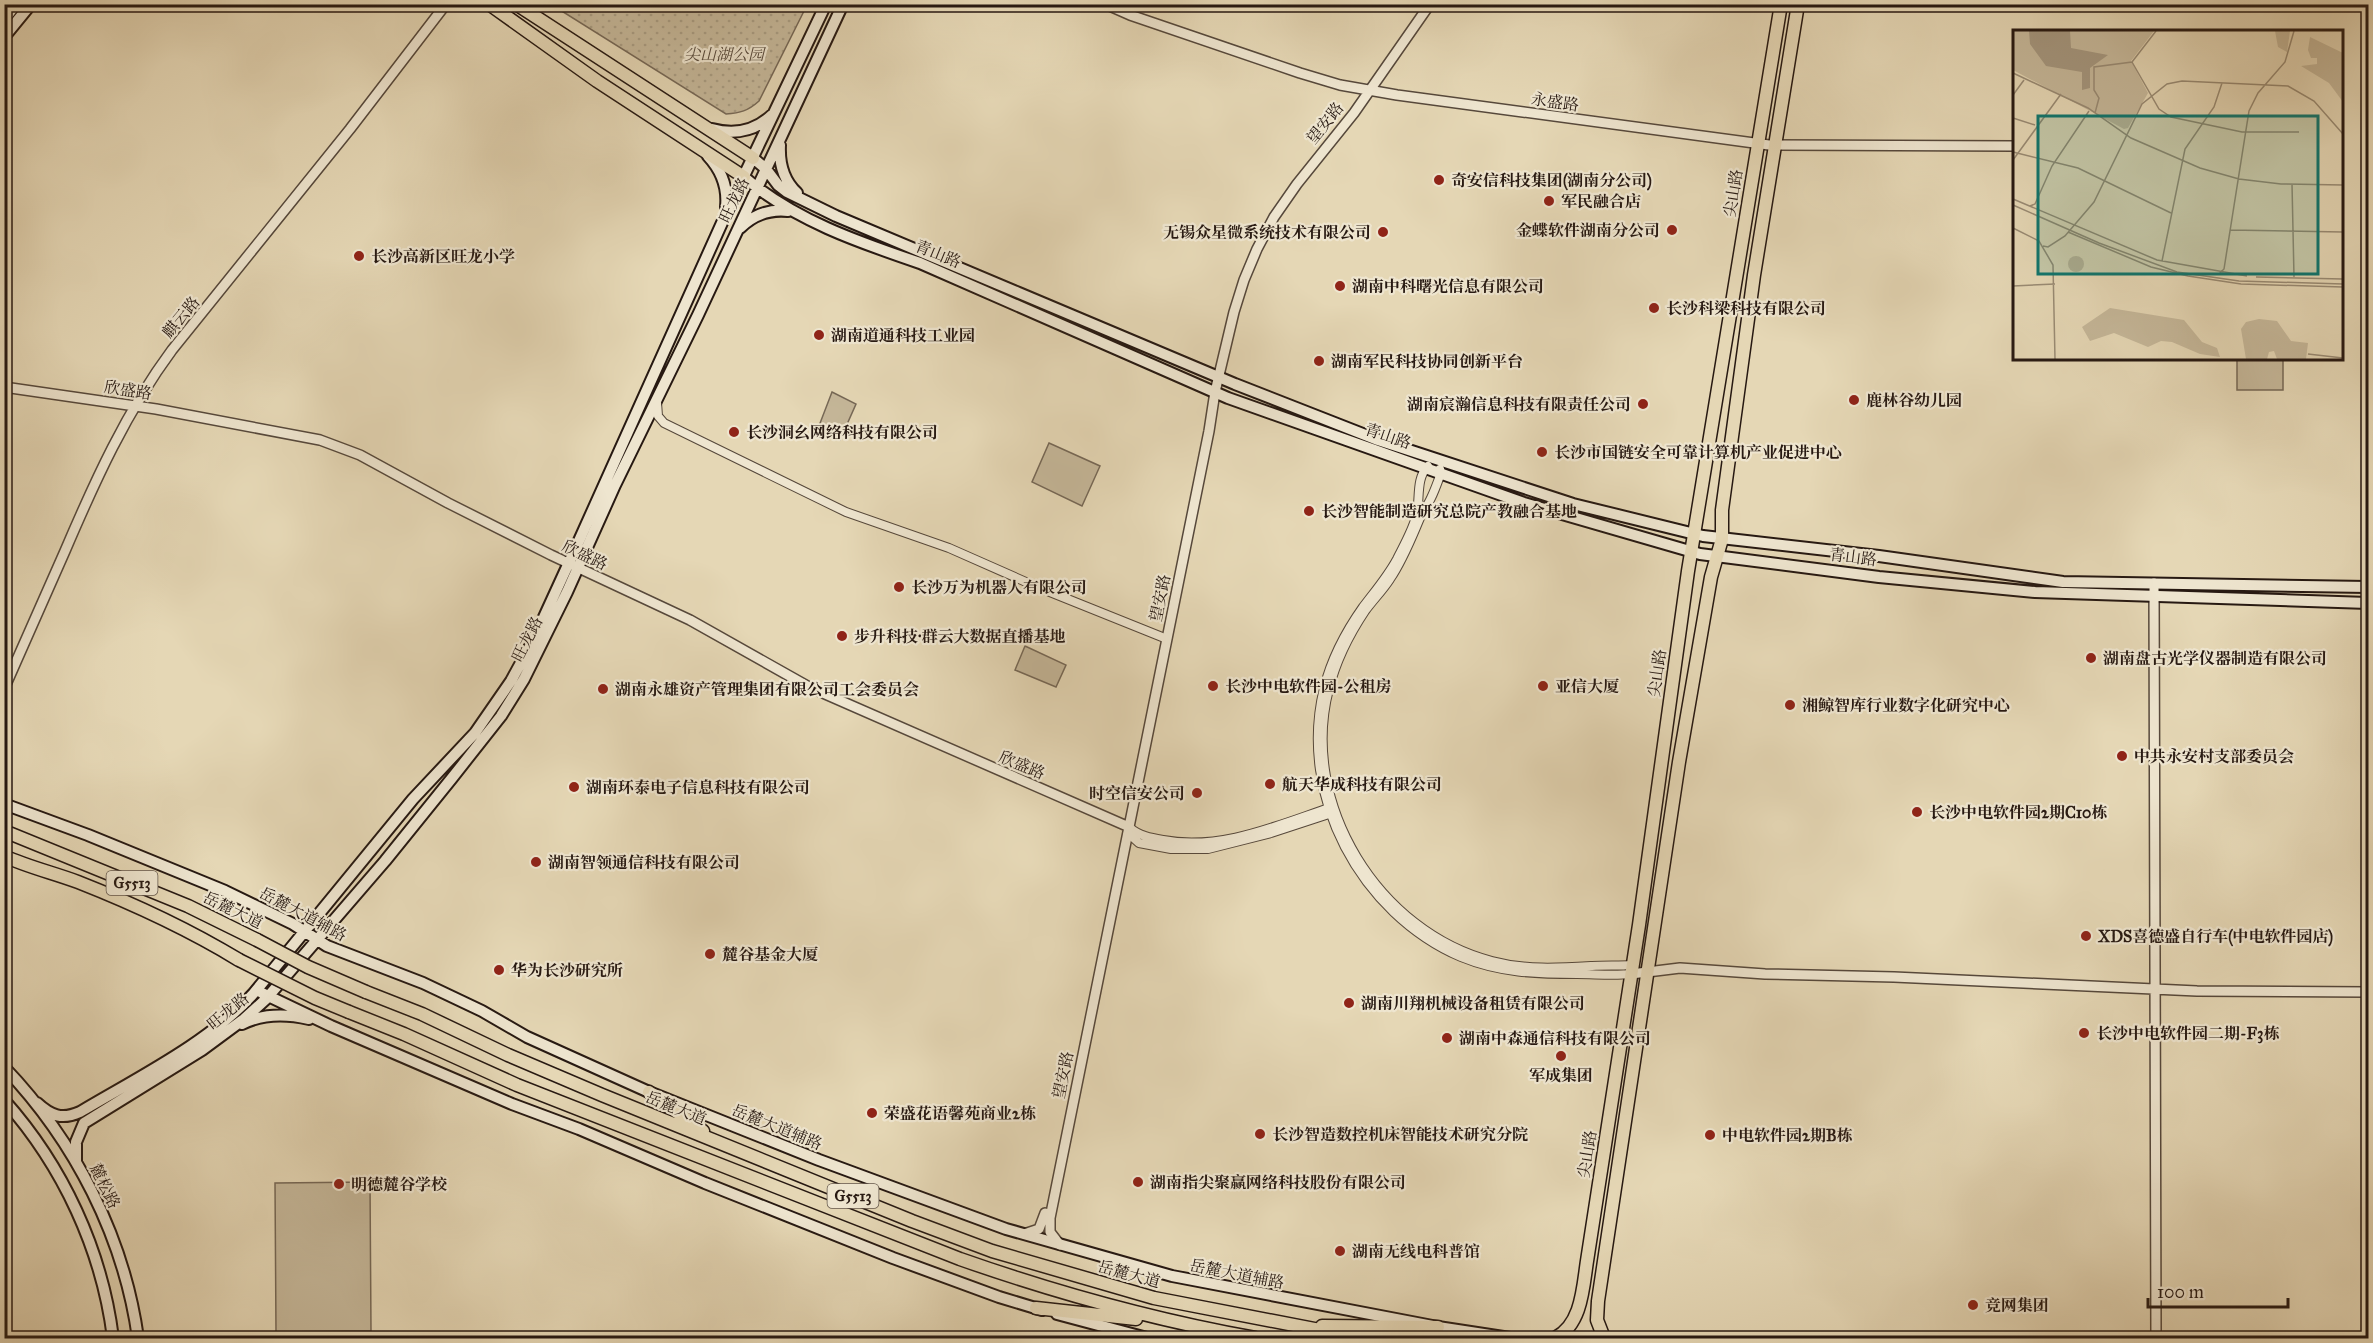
<svg xmlns="http://www.w3.org/2000/svg" width="2373" height="1343" viewBox="0 0 2373 1343" font-family="'IM FELL Great Primer','Noto Serif SC',serif">
  <defs>
    <pattern id="park-dots" width="8" height="8" patternUnits="userSpaceOnUse" patternTransform="scale(1.5)"><rect width="8" height="8" fill="#c5b799"/><path d="M2 2h.1M6 6h.1" fill="none" stroke="#a99d83" stroke-width="1.8" stroke-linecap="round"/></pattern>
  </defs>
  <rect width="100%" height="100%" fill="#e5d7b5"/>
  <filter id="stains"><feTurbulence type="fractalNoise" baseFrequency=".00333" numOctaves="4"/><feColorMatrix values="0 0 0 0 .2 0 0 0 0 .09 0 0 0 0 .02 0 0 0 .5 -.17"/></filter>
  <radialGradient id="worn" r=".72"><stop offset=".6" stop-color="#630" stop-opacity="0"/><stop offset="1" stop-color="#630" stop-opacity=".3"/></radialGradient>
  <!-- grass -->
  <path fill="#c5b799" stroke="#766856" stroke-width="1.5" d="M2237,359H2283V390H2237Z
    M832,392L856,404L840,440L817,431Z
    M1049,443L1100,466L1082,506L1032,482Z
    M1025,646L1066,665L1056,687L1015,670Z
    M370,1182L371,1331L276,1332L275,1183Z"/>
  <!-- park -->
  <path fill="url(#park-dots)" stroke="#766856" stroke-width="1.5" d="M552,5H807L759,101C748,111 740,113 726,114Z"/>
  <g fill="none" stroke-linecap="round" stroke-linejoin="round">
    <defs>
      <path id="minor" d="M657,402L658,416L664,423L846,512L949,548L1035,586L1167,639
        M1428,466C1416,478 1420,497 1417,513C1414,528 1404,545 1397,559C1388,576 1375,591 1363,607C1346,631 1331,660 1324,688C1297,796 1361,914 1461,957C1500,973 1536,974 1577,974C1595,974 1613,976 1631,974
        M1440,469L1441,473C1438,481 1435,490 1431,498C1428,505 1423,511 1420,518C1411,539 1403,560 1390,579C1383,590 1373,600 1365,611C1349,635 1336,661 1329,689C1299,804 1379,932 1492,961C1526,970 1558,968 1592,966C1605,965 1619,966 1632,965
        M1129,827C1139,836 1151,838 1163,840C1221,851 1278,825 1332,807
        M1128,833L1139,843L1171,849H1208L1271,833L1335,812"/>
      <path id="tertiary" d="M1105,4L1130,15L1300,73L1340,85L1397,95L1769,145L2014,146
        M4,387L156,409L320,440L360,455L448,503L551,555L690,620L809,687L1129,827
        M2154,583L2156,1338
        M4,689C24,643 45,597 65,551C95,481 126,412 172,350L350,129L446,4
        M1631,974L1680,968L1765,974L1894,977L2197,991L2368,992
        M1024,1234L1039,1229L1045,1213
        M1060,1245L1050,1232V1218L1209,431L1215,392L1234,312L1244,280L1257,249L1274,217L1297,184L1354,113L1430,4"/>
      <path id="secondary" d="M4,20L16,4
        M4,37L31,4
        M712,129C734,135 755,131 772,115
        M780,145C779,164 783,180 797,193
        M708,156C722,171 728,187 726,207
        M753,158L766,169L778,185L787,192L836,216L1019,293L1235,384L1378,440L1573,504L1703,536L1879,556L2063,582L2368,587
        M744,177C794,220 858,242 920,263L1228,398L1524,503L1700,554L1879,577L2035,592L2368,603
        M740,228C753,215 769,209 788,211
        M4,804L88,835L225,891L293,924L327,946L423,983L482,1011L527,1037L649,1092L819,1160L1006,1229L1172,1276L1438,1327L1510,1338
        M262,993L331,1026L512,1104L579,1129L705,1183L893,1258L999,1297L1042,1310
        M242,1024C262,1014 287,1014 309,1019
        M4,1067C75,1141 124,1237 138,1338
        M4,1100C63,1166 102,1250 113,1338
        M37,1103C51,1116 62,1120 80,1112C137,1078 210,1042 254,993L413,799L475,733L511,681L534,639L578,543L730,205L826,4
        M76,1162V1142L84,1123L202,1050L244,1019L266,999L385,861L452,778L501,716L524,679L567,592L615,485L698,315L843,4
        M1057,1314L1147,1338"/>
      <path id="primary" d="M489,4L597,81L744,177
        M516,4L753,158
        M1555,1338C1582,1325 1583,1287 1587,1261L1639,925L1688,571L1781,4
        M1604,1338L1597,1320L1598,1301L1679,762L1711,577L1722,539V510L1754,275L1798,4"/>
      <path id="trunk" d="M4,831L188,906L257,940
        M4,856C28,867 54,873 78,882C134,904 188,929 239,960
        M366,992L422,1014L508,1055L602,1095L912,1221L992,1251L1154,1298L1361,1338
        M349,1012L404,1034L517,1085L960,1259C1057,1293 1155,1320 1255,1338
        M649,1092L703,1131
        M1036,1308L1136,1319
        M1322,1326L1438,1327"/>
    </defs>
    <!-- minor casing -->
    <use href="#minor" stroke="#56483b" stroke-width="10"/>
    <!-- tertiary casing -->
    <use href="#tertiary" stroke="#56483b" stroke-width="12"/>
    <!-- secondary casing -->
    <use href="#secondary" stroke="#271912" stroke-width="14"/>
    <!-- primary casing -->
    <use href="#primary" stroke="#271912" stroke-width="15"/>
    <!-- trunk casing -->
    <use href="#trunk" stroke="#271912" stroke-width="15"/>
    <!-- minor -->
    <use href="#minor" stroke="#eee5cf" stroke-width="8"/>
    <!-- tertiary -->
    <use href="#tertiary" stroke="#eee5cf" stroke-width="9"/>
    <!-- secondary -->
    <use href="#secondary" stroke="#eee5cf" stroke-width="10"/>
    <!-- primary -->
    <use href="#primary" stroke="#e5d7b5" stroke-width="12"/>
    <!-- trunk -->
    <use href="#trunk" stroke="#e5d7b5" stroke-width="12"/>
    <defs>
      <path id="trunk-bridge" d="M257,940L308,967L366,992
        M239,960L315,998L349,1012"/>
    </defs>
    <!-- trunk-bridge casing -->
    <use href="#trunk-bridge" stroke="#271912" stroke-width="15" stroke-linecap="butt"/>
    <!-- trunk-bridge -->
    <use href="#trunk-bridge" stroke="#e5d7b5" stroke-width="12"/>
  </g>
  <!-- markers -->
  <g fill="#8f2418" stroke="#eee5cf" stroke-width="2">
    <circle cx="1439" cy="180" r="6"/>
    <circle cx="1549" cy="201" r="6"/>
    <circle cx="1672" cy="230" r="6"/>
    <circle cx="1383" cy="232" r="6"/>
    <circle cx="359" cy="256" r="6"/>
    <circle cx="1340" cy="286" r="6"/>
    <circle cx="1654" cy="308" r="6"/>
    <circle cx="819" cy="335" r="6"/>
    <circle cx="1319" cy="361" r="6"/>
    <circle cx="1854" cy="400" r="6"/>
    <circle cx="1643" cy="404" r="6"/>
    <circle cx="734" cy="432" r="6"/>
    <circle cx="1542" cy="452" r="6"/>
    <circle cx="1309" cy="511" r="6"/>
    <circle cx="899" cy="587" r="6"/>
    <circle cx="842" cy="636" r="6"/>
    <circle cx="2091" cy="658" r="6"/>
    <circle cx="1213" cy="686" r="6"/>
    <circle cx="1543" cy="686" r="6"/>
    <circle cx="603" cy="689" r="6"/>
    <circle cx="1790" cy="705" r="6"/>
    <circle cx="2122" cy="756" r="6"/>
    <circle cx="1270" cy="784" r="6"/>
    <circle cx="574" cy="787" r="6"/>
    <circle cx="1197" cy="793" r="6"/>
    <circle cx="1917" cy="812" r="6"/>
    <circle cx="536" cy="862" r="6"/>
    <circle cx="2086" cy="936" r="6"/>
    <circle cx="710" cy="954" r="6"/>
    <circle cx="499" cy="970" r="6"/>
    <circle cx="1349" cy="1003" r="6"/>
    <circle cx="2084" cy="1033" r="6"/>
    <circle cx="1447" cy="1038" r="6"/>
    <circle cx="1561" cy="1056" r="6"/>
    <circle cx="872" cy="1113" r="6"/>
    <circle cx="1260" cy="1134" r="6"/>
    <circle cx="1710" cy="1135" r="6"/>
    <circle cx="1138" cy="1182" r="6"/>
    <circle cx="339" cy="1184" r="6"/>
    <circle cx="1340" cy="1251" r="6"/>
    <circle cx="1973" cy="1305" r="6"/>
  </g>
  <g text-anchor="middle" dominant-baseline="central" stroke-width="4.5" stroke-linejoin="round" paint-order="stroke">
    <!-- shield labels -->
    <g fill="#eee5cf" stroke="#63564b" stroke-width="1.5">
      <rect x="106.5" y="871" width="51" height="24" rx="4.5"/>
      <rect x="827.5" y="1184" width="51" height="24" rx="4.5"/>
    </g>
    <g font-size="15" font-weight="bold" fill="#271912">
      <text x="132" y="883">G5513</text>
      <text x="853" y="1196">G5513</text>
    </g>
    <!-- park labels -->
    <g font-size="16" font-style="italic" fill="#56483a" stroke="#eee5cf">
      <text x="724" y="54">尖山湖公园</text>
    </g>
    <!-- street labels -->
    <g font-size="16" fill="#271912" stroke="#eee5cf">
      <text transform="translate(1555 102) rotate(8)">永盛路</text>
      <text transform="translate(1325 123) rotate(-51)">望安路</text>
      <text transform="translate(1733 193) rotate(-81)">尖山路</text>
      <text transform="translate(734 200) rotate(-64)">旺龙路</text>
      <text transform="translate(938 254) rotate(22)">青山路</text>
      <text transform="translate(181 317) rotate(-50)">麒云路</text>
      <text transform="translate(128 390) rotate(9)">欣盛路</text>
      <text transform="translate(1388 436) rotate(19)">青山路</text>
      <text transform="translate(585 555) rotate(26)">欣盛路</text>
      <text transform="translate(1853 557) rotate(7)">青山路</text>
      <text transform="translate(1160 598) rotate(-79)">望安路</text>
      <text transform="translate(527 639) rotate(-63)">旺龙路</text>
      <text transform="translate(1657 673) rotate(-82)">尖山路</text>
      <text transform="translate(1022 765) rotate(23)">欣盛路</text>
      <text transform="translate(233 910) rotate(26)">岳麓大道</text>
      <text transform="translate(303 914) rotate(28)">岳麓大道辅路</text>
      <text transform="translate(228 1011) rotate(-39)">旺龙路</text>
      <text transform="translate(1063 1075) rotate(-79)">望安路</text>
      <text transform="translate(676 1108) rotate(22)">岳麓大道</text>
      <text transform="translate(777 1127) rotate(22)">岳麓大道辅路</text>
      <text transform="translate(1587 1154) rotate(-81)">尖山路</text>
      <text transform="translate(105 1186) rotate(64)">麓松路</text>
      <text transform="translate(1129 1274) rotate(15)">岳麓大道</text>
      <text transform="translate(1237 1274) rotate(11)">岳麓大道辅路</text>
    </g>
    <!-- poi labels -->
    <g font-size="16" font-weight="bold" fill="#271912" stroke="#eee5cf" text-anchor="start">
      <text x="1451" y="180">奇安信科技集团(湖南分公司)</text>
      <text x="1561" y="201">军民融合店</text>
      <text x="1660" y="230" text-anchor="end">金蝶软件湖南分公司</text>
      <text x="1371" y="232" text-anchor="end">无锡众星微系统技术有限公司</text>
      <text x="371" y="256">长沙高新区旺龙小学</text>
      <text x="1352" y="286">湖南中科曙光信息有限公司</text>
      <text x="1666" y="308">长沙科梁科技有限公司</text>
      <text x="831" y="335">湖南道通科技工业园</text>
      <text x="1331" y="361">湖南军民科技协同创新平台</text>
      <text x="1866" y="400">鹿林谷幼儿园</text>
      <text x="1631" y="404" text-anchor="end">湖南宸瀚信息科技有限责任公司</text>
      <text x="746" y="432">长沙洞幺网络科技有限公司</text>
      <text x="1554" y="452">长沙市国链安全可靠计算机产业促进中心</text>
      <text x="1321" y="511">长沙智能制造研究总院产教融合基地</text>
      <text x="911" y="587">长沙万为机器人有限公司</text>
      <text x="854" y="636">步升科技·群云大数据直播基地</text>
      <text x="2103" y="658">湖南盘古光学仪器制造有限公司</text>
      <text x="1225" y="686">长沙中电软件园-公租房</text>
      <text x="1555" y="686">亚信大厦</text>
      <text x="615" y="689">湖南永雄资产管理集团有限公司工会委员会</text>
      <text x="1802" y="705">湘鲸智库行业数字化研究中心</text>
      <text x="2134" y="756">中共永安村支部委员会</text>
      <text x="1282" y="784">航天华成科技有限公司</text>
      <text x="586" y="787">湖南环泰电子信息科技有限公司</text>
      <text x="1185" y="793" text-anchor="end">时空信安公司</text>
      <text x="1929" y="812">长沙中电软件园2期C10栋</text>
      <text x="548" y="862">湖南智领通信科技有限公司</text>
      <text x="2098" y="936">XDS喜德盛自行车(中电软件园店)</text>
      <text x="722" y="954">麓谷基金大厦</text>
      <text x="511" y="970">华为长沙研究所</text>
      <text x="1361" y="1003">湖南川翔机械设备租赁有限公司</text>
      <text x="2096" y="1033">长沙中电软件园二期-F3栋</text>
      <text x="1459" y="1038">湖南中森通信科技有限公司</text>
      <text x="1561" y="1075" text-anchor="middle">军成集团</text>
      <text x="884" y="1113">荣盛花语馨苑商业2栋</text>
      <text x="1272" y="1134">长沙智造数控机床智能技术研究分院</text>
      <text x="1722" y="1135">中电软件园2期B栋</text>
      <text x="1150" y="1182">湖南指尖聚赢网络科技股份有限公司</text>
      <text x="351" y="1184">明德麓谷学校</text>
      <text x="1352" y="1251">湖南无线电科普馆</text>
      <text x="1985" y="1305">竞网集团</text>
    </g>
  </g>
  <!-- overview -->
  <g transform="translate(2013 30)">
    <rect width="330" height="330" fill="#e5d7b5"/>
    <path d="M55 234a8 8 0 1 1 16 0a8 8 0 1 1-16 0Z" fill="#c5b799"/>
    <path d="M297,7L330,23V72L316,53L288,36L304,34V28H298L295,20ZM97,278L171,290L189,312L204,318L207,327L187,324L159,312L148,311L135,317L101,303L77,311L69,297Z" fill="#c5b799"/>
    <path d="M0,1H141L118,31L135,63L115,98L111,99L0,40ZM262,1H277L274,22L265,17ZM246,289L264,291L278,311L295,313L293,329H264L261,321L256,322L254,329H233L228,299L233,292Z" fill="#c5b799"/>
    <path d="M16,1H57L58,18L95,25L77,38V58L69,60V42L33,36L17,14Z" fill="#a4967e"/>
    <path fill="none" stroke="#998b74" stroke-width="1.5" d="M119,32L146,79L158,87L229,102H286M0,43L75,78L118,108L187,138L226,149L268,154L330,155M0,65L11,50M82,83L86,68L81,60V37L119,32L143,1M0,88L22,95M0,122L65,138L158,183M0,130L48,64M279,154L281,247M0,169L144,230L234,246M0,175L86,213L164,242L226,251L330,254M17,176L22,174L39,136L76,81M0,198L26,211L40,235L42,329M217,200L330,202M55,202L138,237L175,246L228,254L330,257M30,216L35,217L52,206L81,172L129,74L154,54L169,51L275,56L301,71L330,104M149,231L172,119L201,77L209,53M206,244L211,239L236,81L245,63L272,32L281,1M243,247L330,249M0,256L42,254M295,324L330,328"/>
    <path fill="#0f766e" fill-opacity="0.15" stroke="#0f766e" stroke-width="3" d="M25,86H305V244H25Z"/>
    <rect width="330" height="330" fill="none" stroke="#271912" stroke-width="3"/>
  </g>
  <!-- margin -->
  <rect width="2373" height="1343" fill="none" stroke="#e5d7b5" stroke-width="24"/>
  <rect x="6" y="6" width="2361" height="1331" fill="none" stroke="#271912" stroke-width="3"/>
  <rect x="12" y="12" width="2349" height="1319" fill="none" stroke="#271912" stroke-width="1.5"/>
  <!-- scale -->
  <path d="M2148 1298v9h140v-9" fill="none" stroke="#271912" stroke-width="3"/>
  <text x="2157" y="1298" font-size="18" fill="#271912" stroke="#eee5cf" stroke-width="4.5" paint-order="stroke">100 m</text>
  <rect width="100%" height="100%" filter="url(#stains)"/>
  <rect width="100%" height="100%" fill="url(#worn)"/>
</svg>
